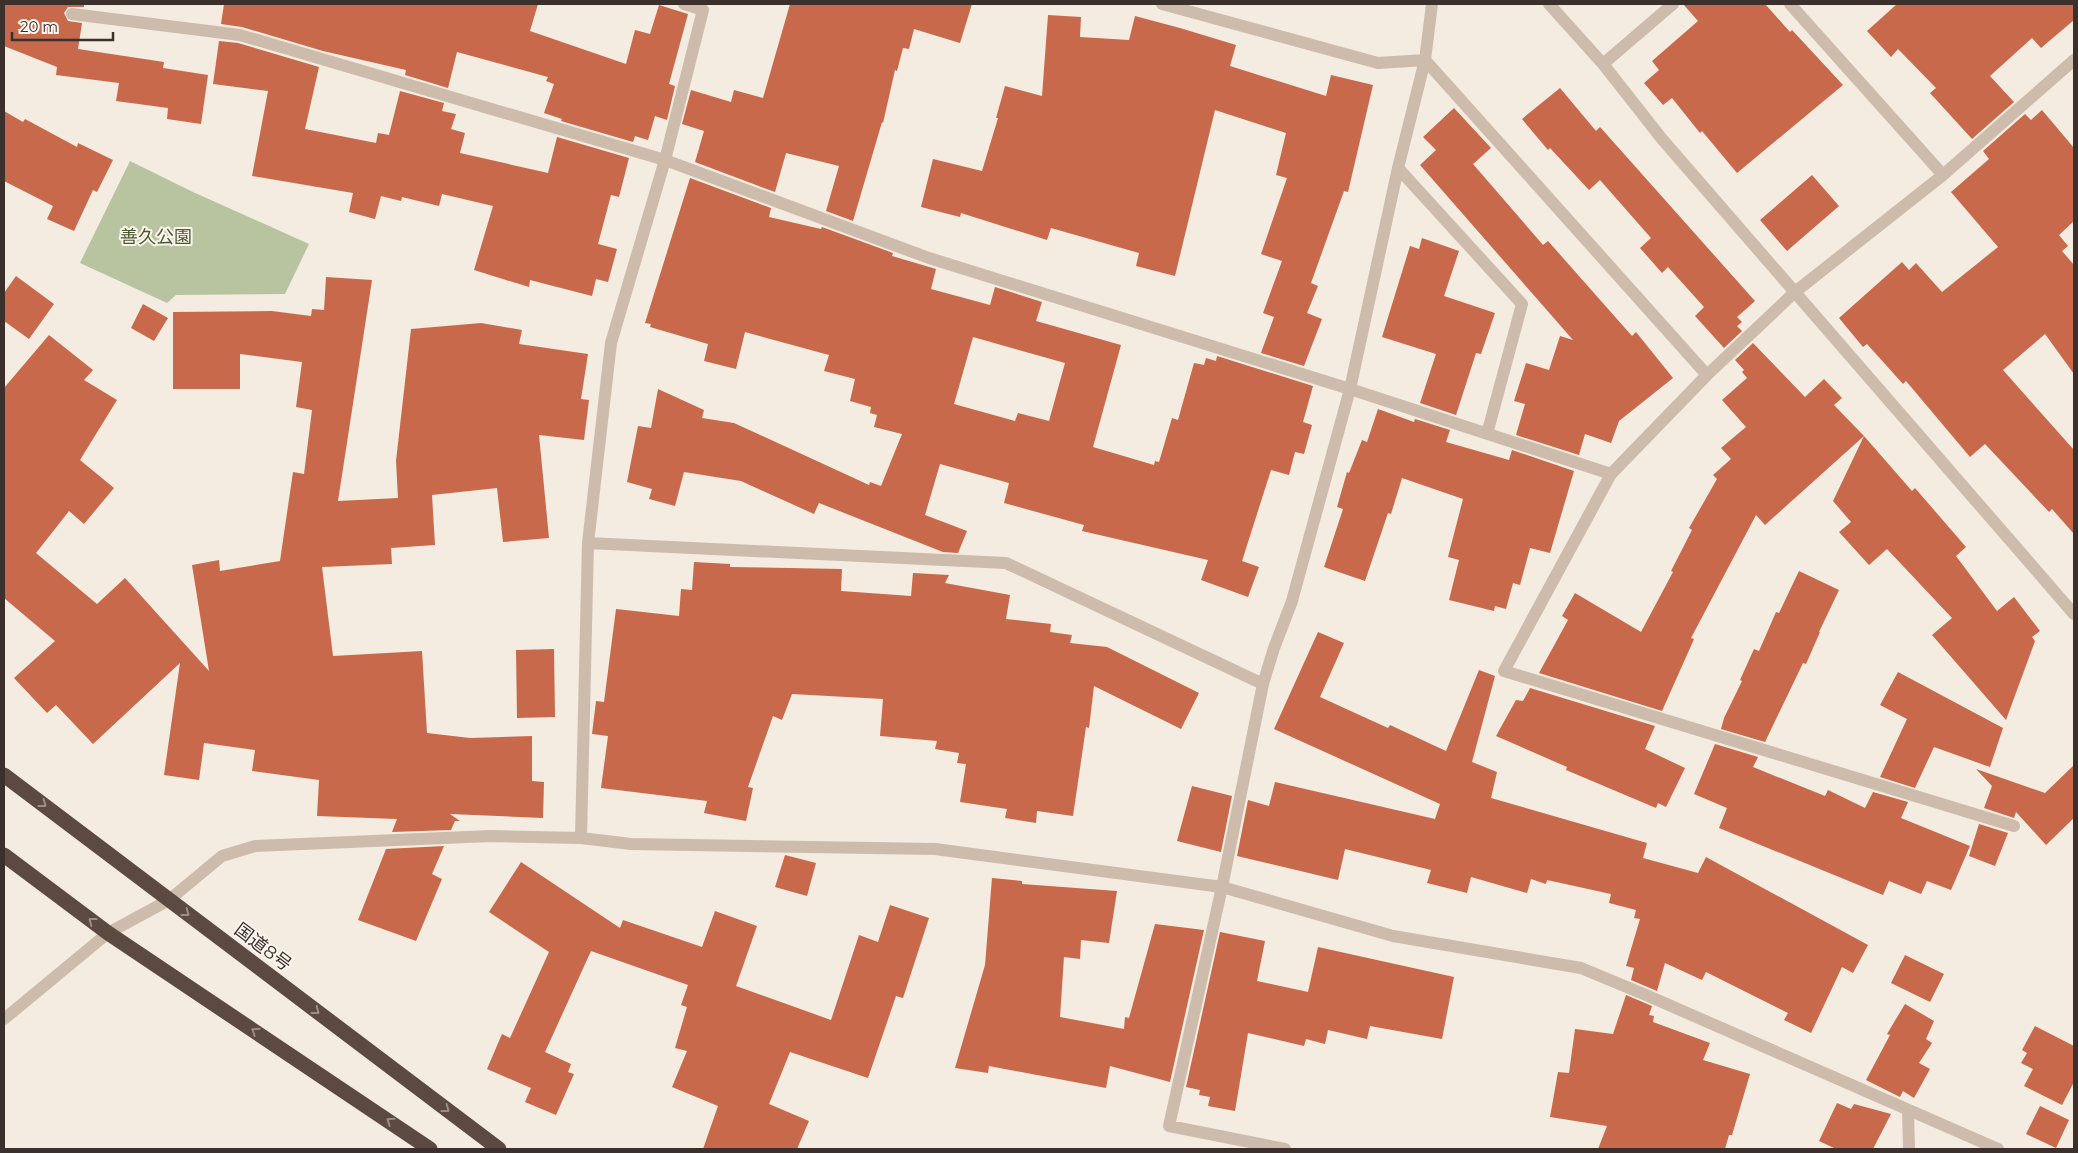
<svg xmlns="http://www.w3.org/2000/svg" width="2078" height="1153" viewBox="0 0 2078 1153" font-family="Montserrat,'Noto Sans JP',sans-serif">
  <rect width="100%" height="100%" fill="#f4ebe1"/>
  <!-- green -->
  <path fill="#b8c4a0" d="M130,161L193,192L309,244L285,294L176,295L167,303L80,263Z"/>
  <!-- building -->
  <path fill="#c8694b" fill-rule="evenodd" d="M4,4H84V7H68L64,13L68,21L82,23L78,49L164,62L163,68L208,75L201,124L167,119L168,108L116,101L119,83L56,75L57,67L4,46Z
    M224,4H538L530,31L626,64L635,30L650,34L659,5L688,14L669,84L675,86L667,120L655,116L648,140L635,136L633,142L561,121L562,119L544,113L554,84L546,81L548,77L457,52L448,88L405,75L406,70L323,51L242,27L221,24Z
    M790,4H972L960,43L914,29L909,49L903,48L897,71L895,70L883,123L882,122L853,221L826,211L839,166L786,153L775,192L695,162L704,131L682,124L691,90L731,102L734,90L763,98Z
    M1683,4H1765L1790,32L1792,30L1843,85L1737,173L1702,131L1700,133L1672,98L1663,105L1644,83L1659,70L1652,61L1698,21Z
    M1897,4H2074V20L2041,48L2032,38L1990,76L2014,102L1972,139L1930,93L1936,88L1898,49L1891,57L1867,31Z
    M1048,15L1081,17L1080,37L1129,40L1135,16L1180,28L1236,45L1230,66L1326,96L1331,75L1373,85L1348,192L1344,191L1311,283L1318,286L1307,313L1322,319L1304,366L1261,353L1274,317L1263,313L1282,261L1261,254L1287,178L1276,175L1286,133L1215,110L1175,276L1136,266L1139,253L1051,228L1047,240L961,213L960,217L921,207L933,159L982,171L998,118H996L1005,86L1042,96Z
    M219,41L238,43L319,67L305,129L376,143L378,133L389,135L400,91L444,103L442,111L456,114L451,129L465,133L460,153L548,173L557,137L629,158L619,197L611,195L598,244L617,249L608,282L596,279L592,296L530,280L529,287L474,270L493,206L442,194L439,206L402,197L401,201L381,196L375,219L349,212L353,193L252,176L268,91L213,84Z
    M1560,88L1596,131L1600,127L1755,301L1737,317L1742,322L1737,326L1742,331L1724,348L1695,316L1704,307L1668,267L1662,273L1640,248L1651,238L1600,180L1589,190L1550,148L1548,150L1522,119Z
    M1454,108L1491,148L1473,164L1543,245L1548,241L1632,336L1636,332L1673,378L1619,421L1611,443L1585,434L1579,455L1516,435L1525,404L1514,401L1526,363L1549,370L1560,336L1573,340L1420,165L1436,150L1423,137Z
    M2042,110L2074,148V221L2059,235L2068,246L2062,251L2074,265V374L2045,334L2003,370L2074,450V534L2052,509L2049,512L1985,444L1970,457L1906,381L1903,384L1867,344L1863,347L1839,318L1902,262L1909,270L1916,263L1942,292L1998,247L1951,192L1989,159L1983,151L2025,114L2031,120Z
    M4,111L23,122L25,119L77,147L78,143L113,160L97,192L93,190L74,231L47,219L53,206L4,181Z
    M1812,175L1839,206L1787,251L1760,220Z
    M690,178L771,208L769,217L821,229L822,227L893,253L892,256L936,269L931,289L990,305L995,287L1042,302L1036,321L1121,345L1093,447L1154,465L1155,461L1159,462L1172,418L1178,420L1194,363L1204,365L1206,358L1216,361L1217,356L1313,386L1303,422L1312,425L1304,454L1295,452L1289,475L1271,470L1242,561L1259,567L1248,597L1201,580L1208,560L1082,531L1084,525L1004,503L1009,483L940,464L925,515L967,531L958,553L943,552L819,503L814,514L741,481L684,472L675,506L649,499L652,489L627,482L638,426L651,428L658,389L704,410L702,418L734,423L869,485L870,482L881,486L902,434L874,427L877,415L870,413L871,407L850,401L855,379L824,371L829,355L745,332L736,369L704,361L708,344L650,327L651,324L645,323ZM973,337L1065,363L1049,421L1018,413L1015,421L954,404Z
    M1422,238L1459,251L1444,296L1495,313L1481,354L1476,353L1456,415L1420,403L1436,354L1382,337L1410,246L1419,249Z
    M16,276L54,304L29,339L4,321V293Z
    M326,277L372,280L338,501L398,498L396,461L411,329L481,323L522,330L519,344L588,354L581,399L589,400L584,440L539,435L549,538L503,542L497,488L432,495L435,545L391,548L392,564L322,567L333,656L422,651L427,733L470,738L532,736V781L544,782L543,818L450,814L460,821H455L451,830L392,832L397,819L317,816L319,780L252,771L255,750L204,743L199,780L164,775L180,663L93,744L56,705L47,713L14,678L55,641L4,598V388L49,335L93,370L84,380L117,400L80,460L114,488L84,524L69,511L36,553L97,604L125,578L209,671L192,565L219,560L220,571L280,561L293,472L304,474L312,410L296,407L302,362L240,354V389H173V312L272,311L311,316L312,309L324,310Z
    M143,304L168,318L154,341L131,328Z
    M1753,343L1805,397L1824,379L1842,398L1834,405L1864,436L1765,525L1756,515L1691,638L1694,639L1662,711L1539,673L1568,620L1562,616L1575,593L1641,632L1673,572L1671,571L1692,530L1689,528L1717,479L1713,475L1731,459L1721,448L1746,427L1722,400L1747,378L1742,372L1744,370L1735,360Z
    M1378,409L1414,422L1415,419L1450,430L1446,442L1509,460L1512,450L1574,471L1550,553L1530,548L1520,585L1513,583L1506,609L1495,606L1494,611L1449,600L1459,560L1448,557L1463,499L1402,478L1391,514L1388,513L1365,581L1324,567L1343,509L1337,507L1347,472L1349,473L1362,440L1367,442Z
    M1864,436L1912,491L1915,488L1966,547L1956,556L1997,611L2014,597L2040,631L2032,637L2035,641L2006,720L1932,635L1952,618L1887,549L1869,565L1839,532L1851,522L1833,501Z
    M694,562L730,564V567L842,569L841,591L911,596L913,573L949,575L945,583L1010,595L1006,619L1051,624L1050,632L1072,635L1070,643L1107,647L1199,693L1181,729L1094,686L1089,728L1086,727L1073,816L1037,811L1036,823L1005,818L1007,809L960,802L966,764L957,763L959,753L935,749L937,741L880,736L883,699L792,694L782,720L773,716L748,787L753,788L746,821L704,813L707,801L601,788L608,736L592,734L596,701L604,702L616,609L679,616L681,589L692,590Z
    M1799,571L1839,590L1819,632H1820L1806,664L1803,663L1765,742L1721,729L1724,718L1742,681L1740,680L1754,649L1759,651L1776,612L1779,613Z
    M1318,632L1344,643L1320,697L1388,728L1390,725L1446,751L1479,670L1495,676L1472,762L1497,772L1491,798L1647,843L1643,858L1698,873L1706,857L1868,945L1853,973L1842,967L1811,1033L1784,1020L1788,1013L1706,972L1702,980L1665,963L1657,991L1631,980L1634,968L1626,966L1640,919L1634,918L1636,910L1609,903L1611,894L1547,880L1546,884L1531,879L1527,893L1471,877L1467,893L1427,883L1431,870L1345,849L1338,880L1237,856L1248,800L1269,806L1275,782L1435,819L1440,804L1274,729Z
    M554,649L555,717L517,718L516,650Z
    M1898,672L2003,728L1990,767L1934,747L1915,788L1880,777L1907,719L1880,705Z
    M1530,688L1655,726L1645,749L1685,768L1666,807L1658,803L1656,808L1566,770L1567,767L1496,736L1516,700L1523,701Z
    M1715,744L1758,757L1753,767L1825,796L1828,790L1865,808L1873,792L1908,802L1901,818L1970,846L1951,890L1927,881L1921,894L1889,881L1883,895L1719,828L1727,808L1694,794Z
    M2074,765V818L2046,845L2016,812L2014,818L1984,808L1992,786L1976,769L2045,793Z
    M1192,786L1232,796L1221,852L1177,841Z
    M1979,824L2008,833L1995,866L1969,856Z
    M444,846L432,874L442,879L416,941L358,920L386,849Z
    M785,855L816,863L807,896L775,887Z
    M521,862L620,928L623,920L702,947L715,911L757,926L736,986L831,1020L859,935L878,942L890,905L929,918L903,998L896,996L868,1078L790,1052L769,1104L809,1121L797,1149H703L718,1106L672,1087L687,1051L675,1048L687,1007L681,1005L688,985L591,951L545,1052L571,1064L568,1072L574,1074L556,1115L525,1102L531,1088L487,1069L502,1034L510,1038L549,952L489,912Z
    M992,878L1022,881V884L1117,891L1109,943L1081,940L1080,959L1064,957L1060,1017L1124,1029L1125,1017L1129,1018L1155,924L1204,930L1170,1082L1110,1066L1106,1088L989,1066L988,1073L955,1068L985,965Z
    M1220,932L1265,941L1257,981L1308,992L1318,947L1454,977L1442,1039L1370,1026L1367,1039L1328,1030L1325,1044L1306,1039L1304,1046L1248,1033L1235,1111L1208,1106L1210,1097L1199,1095L1200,1090L1186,1087Z
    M1905,955L1944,974L1930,1002L1891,983Z
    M1626,995L1652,1006L1649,1015L1654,1016L1653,1022L1710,1043L1703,1060L1750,1074L1732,1135H1729L1725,1149H1598L1607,1126L1550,1117L1558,1072L1569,1073L1575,1029L1613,1034Z
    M1905,1004L1934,1021L1926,1039L1932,1043L1919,1063L1930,1069L1914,1098L1903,1091L1900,1097L1866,1080L1890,1035L1887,1034Z
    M2035,1026L2074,1046V1082L2062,1105L2024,1086L2033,1069L2021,1063L2027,1053L2022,1050Z
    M1837,1103L1851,1109L1854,1104L1891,1114L1873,1149H1836L1819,1141Z
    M2040,1106L2069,1120L2056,1148L2026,1134Z"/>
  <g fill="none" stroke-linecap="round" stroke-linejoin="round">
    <!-- minor -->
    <path stroke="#cdbbac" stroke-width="12" d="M1162,4L1378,63L1425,60
      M1549,4L1603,64L1662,139L2074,614
      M1790,4L1943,175
      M72,14L240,35L665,160L929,258L1350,389L1611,474L1504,671L2014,826
      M1425,60L1707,375
      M1603,64L1673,4
      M1398,168L1522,304L1487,434
      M1611,474L1707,375L1795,292L1943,175L2074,60
      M588,543L1006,563L1263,684
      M581,838L588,543L611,343L665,160L703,10L684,4
      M4,1019L108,933L169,900L222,856L255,846L491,836L581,838L631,844L935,849L1222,887L1393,936L1581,968L1646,995L1998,1149
      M1908,1111L1909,1149
      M1285,1149L1169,1126L1222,887L1263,684L1274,648L1292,601L1350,389L1398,168L1425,60L1432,4"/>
    <!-- highway -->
    <path stroke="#5c4a42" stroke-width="15" d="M4,775L499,1149
      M4,855L108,933L430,1149"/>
  </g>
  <!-- one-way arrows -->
  <defs><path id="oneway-chevron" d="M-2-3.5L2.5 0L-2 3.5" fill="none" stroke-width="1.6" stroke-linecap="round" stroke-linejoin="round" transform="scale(1.25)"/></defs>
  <g stroke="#9c8e87">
    <use href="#oneway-chevron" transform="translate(43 804) rotate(37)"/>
    <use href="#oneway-chevron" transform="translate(186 913) rotate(37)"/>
    <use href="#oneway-chevron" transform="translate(92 921) rotate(-143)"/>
    <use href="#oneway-chevron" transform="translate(316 1011) rotate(37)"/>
    <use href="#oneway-chevron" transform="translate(255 1031) rotate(-146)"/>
    <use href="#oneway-chevron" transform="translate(446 1109) rotate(37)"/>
    <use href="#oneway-chevron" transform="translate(390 1121) rotate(-146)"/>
  </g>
  <g text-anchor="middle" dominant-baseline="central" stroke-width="4" stroke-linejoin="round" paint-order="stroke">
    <!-- park labels -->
    <g font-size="18" fill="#4a5a2e" stroke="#fbf5ee">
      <text x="156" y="237">善久公園</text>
    </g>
    <!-- street labels -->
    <g font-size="18" fill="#3b302b" stroke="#fbf5ee">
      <text transform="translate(263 947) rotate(37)">国道8号</text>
    </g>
  </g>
  <!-- border -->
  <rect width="2078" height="1153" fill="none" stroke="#3b302b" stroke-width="10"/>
  <!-- scale -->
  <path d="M12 32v8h101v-8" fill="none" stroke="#3b302b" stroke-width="2.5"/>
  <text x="20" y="32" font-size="15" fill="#3b302b" stroke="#fbf5ee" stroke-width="4" paint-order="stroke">20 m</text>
</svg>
